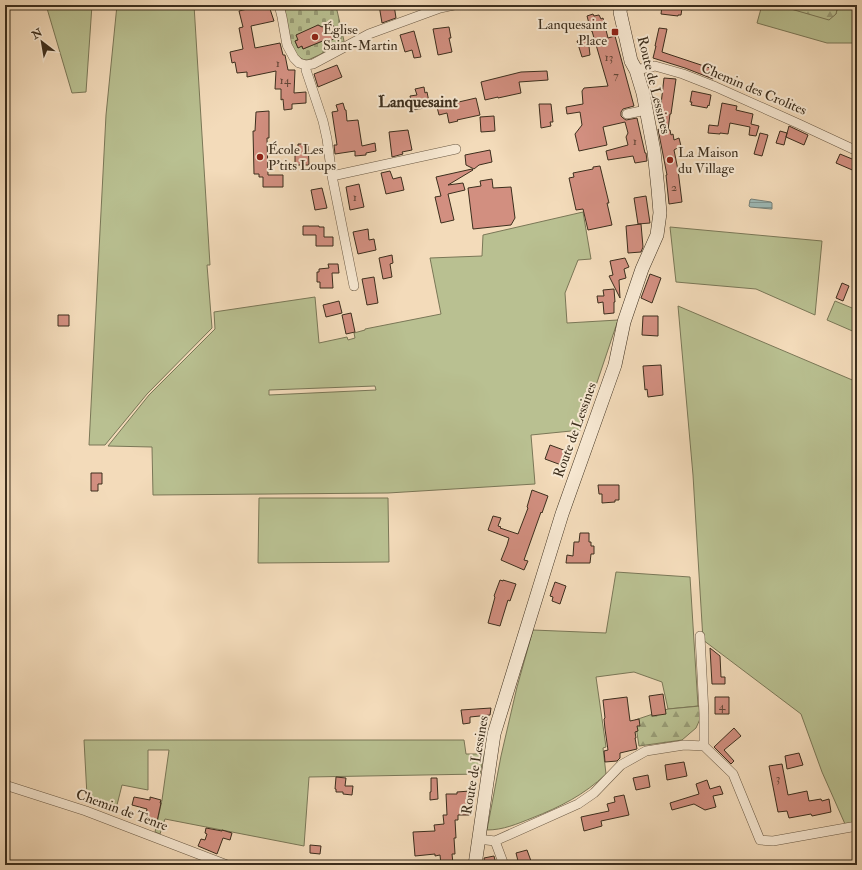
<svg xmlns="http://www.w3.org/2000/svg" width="862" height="870" viewBox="0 0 862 870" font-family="'IM FELL Double Pica',serif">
  <defs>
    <pattern id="forest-firs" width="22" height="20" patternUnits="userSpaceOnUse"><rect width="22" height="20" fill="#b9c091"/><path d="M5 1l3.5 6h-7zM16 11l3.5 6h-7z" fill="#989c76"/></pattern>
    <pattern id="cemetery-stones" width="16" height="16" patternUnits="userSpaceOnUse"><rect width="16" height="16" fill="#b9c091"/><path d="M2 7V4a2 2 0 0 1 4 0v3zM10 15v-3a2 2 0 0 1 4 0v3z" fill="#989c76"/></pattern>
    <pattern id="water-rules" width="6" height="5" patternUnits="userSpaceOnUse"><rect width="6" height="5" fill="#9db9b6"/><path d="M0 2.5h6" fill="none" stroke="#819793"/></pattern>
  </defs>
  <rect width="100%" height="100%" fill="#f3dbba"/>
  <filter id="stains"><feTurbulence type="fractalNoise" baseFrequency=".005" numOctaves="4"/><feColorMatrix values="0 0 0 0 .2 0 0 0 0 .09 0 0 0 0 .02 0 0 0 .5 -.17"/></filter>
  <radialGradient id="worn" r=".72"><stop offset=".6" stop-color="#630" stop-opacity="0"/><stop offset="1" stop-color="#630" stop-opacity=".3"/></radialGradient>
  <!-- grass -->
  <path fill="#b9c091" stroke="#7a7757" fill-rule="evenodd" d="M46,5H92L86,92L72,93Z
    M117,5H194L210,265H207L212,328L147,394L105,445H89L106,115Z
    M762,5H777L829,19L836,14L838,5H857V43H827L757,23Z
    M583,212L591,259L578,260L565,293L567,323L618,320L581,430L531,435L535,484L388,493L153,495L152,447L108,446L149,395L215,329L214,312L315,297L319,343L347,337L348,340L355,338L354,333L365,330V329L441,314L430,258L482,256L483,235ZM375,386L376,390L269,395V390Z
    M670,227L822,241L815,315L756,289L676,282Z
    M835,301L857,310V333L827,320Z
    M678,306L857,382V822L845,824L822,772L801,714L703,640L693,475Z
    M259,498H388L389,562L258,563Z
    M616,572L690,577L698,706L668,709L662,682L634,672L596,677L606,747L603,748L606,774C584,795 560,807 532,818C517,824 503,830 487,830L501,756L517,687L533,630L606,633Z
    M84,740H464L466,754H484L480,774L309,777L304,846L165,819L160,834L155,832L162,800L169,750H148V790L122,785L115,813L94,800L87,796Z"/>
  <!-- forest -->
  <path fill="url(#forest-firs)" stroke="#7a7757" d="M777,5H838L836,14L829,20Z
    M700,706V719L696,728L682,740L639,746L635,720L668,709Z"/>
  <!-- cemetery -->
  <path fill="url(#cemetery-stones)" stroke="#7a7757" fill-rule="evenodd" d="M285,5H318L319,8L336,6L344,41L319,55L308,60H304L297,56L291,45L283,7ZM330,24L333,25L335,29L332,33L334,39L326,42L325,40L303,49L301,46L298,48L295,41L318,25L322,27Z"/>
  <!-- water -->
  <path fill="url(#water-rules)" stroke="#768179" d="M751,199L771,202L772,203V209H771L750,207L749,206L750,200Z"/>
  <!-- building -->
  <path fill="#d28f80" stroke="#3c2e1d" d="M379,5H394L396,18L382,23Z
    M260,6L270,9L274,21L251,26L255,48L280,43L283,55H285L288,70H295L294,93L306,92V103L292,104V109L284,110L283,99L281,100V89H275L276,71L247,77V72L237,73L235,62L232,63L230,52L243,49L239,28L243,27L239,11Z
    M662,6L674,8V7L682,8L681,15H678V16L661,14Z
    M593,14L594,16L599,15L601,19L603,18L608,38L615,36L634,106L623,109L621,112V116L623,118L626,120L637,118L645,153H646L647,161L635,163L633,156L608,160L606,151L628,145L626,137L628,133L625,122L603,127L607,145L579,151L575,134L582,125L580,112L567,114L566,107L583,104L582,91L584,88L608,86L592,31H591L587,16Z
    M330,24L333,25L335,29L333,35L334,39L326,42L325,40L303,49L302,46L298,48L295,41L298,40L296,35L318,25L322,27Z
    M449,27L451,38H449L452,52L438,55L433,29Z
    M659,28L667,29L662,52L716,70L713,79L685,68L653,58L656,46H655Z
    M414,31L421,57L414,58L412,50L405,52L400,35Z
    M588,38L590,55L582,57L577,41Z
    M337,65L342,77L318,87L314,74Z
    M547,71L548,80L519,82L521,93L498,98V97L485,100L481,82L521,72Z
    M664,78L676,79L671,114H670L668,130H670L671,135L673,134L674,140L679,138L681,146L674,150L678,170L682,202L669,204L666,175H667L658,129H660L663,113H660Z
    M424,87L425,93L427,92L430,107L413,110L410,96L417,95L415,89Z
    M692,91L711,95L709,106L708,105L707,108L691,105L692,102H690Z
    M476,98L480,115L457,120L458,121L449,123L447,113L439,115L437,107Z
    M343,103L345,110H346L347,121L358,120L362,146L375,143L376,151L366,153V155L355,156V151L335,154L334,145H337L332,112L338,111L336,105Z
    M722,103L737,106L736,110L753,114L751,124L759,126L756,136L749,135L750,127L730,123L728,134L720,133V134L708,133L709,125L718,126Z
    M539,104H551L553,122H550L551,126L541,128Z
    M269,111V138H267L268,175H283V187H263V177H259V174H254L253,131H255L256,112Z
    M494,116L495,131L481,132L480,117Z
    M789,126L808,135L804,145L786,137L784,145L776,143L780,131L787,133L786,137Z
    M408,130L412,150L402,152L403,154L392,157L389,132Z
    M760,133L768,135L762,156L754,154Z
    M298,144H308L309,165H295V150H298Z
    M490,150L492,162L479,165L474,169L466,165L465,155Z
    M840,154L857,161V172L836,163Z
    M600,166L609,203H607L612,225L588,230L583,209L576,210L569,178L574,177L573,173L593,169V167Z
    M472,169L473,170L448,185L463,183L465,190L448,194L454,220L441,223L435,197L441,196L436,177Z
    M390,171L393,179L401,177L404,190L386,194L381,173Z
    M492,179L493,188L511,187L515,218L511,225L473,229L468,188L481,186L480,181Z
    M359,184L364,207L350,210L346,187Z
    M322,188L327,208L315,210L311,190Z
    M646,196L650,223L638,224L634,198Z
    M641,224L643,247L641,252L628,253L626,226Z
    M303,226H319V227H324V237H333V246H316V235H303Z
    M368,229L369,240L374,239L376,250L358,254L353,232Z
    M392,255L393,263L390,264L392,277L383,279L379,258Z
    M625,258L629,267L624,269L626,278L619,280L620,298L609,276L613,275L610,261Z
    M328,264H338L339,273H332L333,288H320V282H317V272H319V269L329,268Z
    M650,274L661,278L652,303L641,298Z
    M374,277L378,303L367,305L362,279Z
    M842,283L849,286L843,301L836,298Z
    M614,289L615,302H614V313L604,314L603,302L598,303L597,296H604L603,290Z
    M339,301L342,313L326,317L323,305Z
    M351,313L355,332L346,334L342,315Z
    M58,315H69V326H58Z
    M643,316H658V336L642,335Z
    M661,365L663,395L648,397L647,389L645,390L643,366Z
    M550,445L569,452L564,466L545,459Z
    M91,473H102V484H98V491H91Z
    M598,485H619V500H615V502L602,503V494H599Z
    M532,490L548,496L542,513L541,512L524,560L528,561L524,570L501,560L507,545L509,538L488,530L493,516L501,518L498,526L501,527L500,528L518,534L528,508L527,507Z
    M580,533H589V542H591V546H594V554H591L590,563H566L567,555L573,556L574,542H579Z
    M500,580L503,581V580L516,584L510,601L508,600L500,626L488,623L495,597L494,596Z
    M555,582L566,586L560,604L552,601L553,597L550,596Z
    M710,648L720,656L721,677H725V684H712Z
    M663,694L666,714L652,716L649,696Z
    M627,697L630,721L639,719L640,726H637L638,731L635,732L636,738H635L637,749L620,753V758L617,761L605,762L604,751L608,750L605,729L604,719L605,718L603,700Z
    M715,697H729V714H715Z
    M491,708L490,715L470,717V723L463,724L461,710Z
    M734,728L741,736L724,750L734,761L731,764L714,747Z
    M799,753L803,765L787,769L785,756Z
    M684,762L687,776L667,780L665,765Z
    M782,764L788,795L807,791L809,801L821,799L822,801L829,799L831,812L812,816L811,814L789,818L787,811L778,812L769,766Z
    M648,775L650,787L636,790L633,778Z
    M336,777L346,778L345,786H353L352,795L343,794V792H336V789H335Z
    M431,778H437L438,799L430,800V792H431Z
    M707,780L710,789L720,786L723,794L713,796L716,807L705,810L694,804L672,810L670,803L699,794L696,784Z
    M470,791L471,815H458V820H455L456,838H454L455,854H452L453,864L441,865L440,855L435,856V854L415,856L413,832L435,831L434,825L444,824L443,815H447L446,794H457V792Z
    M624,795L629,815L601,821L602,826L584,831L581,817L609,811L607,804L615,802L614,797Z
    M134,797L150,800V797L161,800L160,803H161L156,826L144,824L147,809L132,805Z
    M206,828L222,831V830L232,833L230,840L223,838L217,854L198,846L201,839L205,840L207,834L205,833Z
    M310,845L321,846L320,854L310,853Z
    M527,850L531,861H529L530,865H519L516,853Z
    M494,856L496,864L485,865L484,858Z"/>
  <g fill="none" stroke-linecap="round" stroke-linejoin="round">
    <defs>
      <path id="minor" d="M279,5L282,17L287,45L294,58L299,63L306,65
        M306,65V70L323,121L327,139L332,176L354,286
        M306,65L313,64L369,34L440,8L454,5
        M636,70L655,66L683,74L716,87L799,124L857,151
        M627,114L646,110
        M332,176L456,149
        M700,636L704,714V746
        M704,746L733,774L760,840L773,841L857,826
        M5,785L86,811L227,865
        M478,839L495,841L578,804L594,793L621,765L646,751L684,745L704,746
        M495,841L504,865"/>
      <path id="secondary" d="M475,865L494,734L562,514L615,365L624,322L642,269L657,235L660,213L658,189L654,151L643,93L636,70L631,61L620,12L621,5"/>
    </defs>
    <!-- minor casing -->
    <use href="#minor" stroke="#6a5944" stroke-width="10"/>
    <!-- secondary casing -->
    <use href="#secondary" stroke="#3c2e1d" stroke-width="14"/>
    <!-- minor -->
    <use href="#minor" stroke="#f7e8d2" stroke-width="9"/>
    <!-- secondary -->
    <use href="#secondary" stroke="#f7e8d2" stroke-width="13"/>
  </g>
  <!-- markers -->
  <g fill="#8f2418" stroke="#f7e8d2" stroke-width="1.5">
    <rect x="611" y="28" width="8" height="8" rx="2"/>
    <circle cx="315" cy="37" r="4"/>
    <circle cx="260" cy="157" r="4"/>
    <circle cx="670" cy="160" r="4"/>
  </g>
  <g text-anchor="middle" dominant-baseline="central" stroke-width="4" stroke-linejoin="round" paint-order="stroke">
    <!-- number labels -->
    <g font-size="12" fill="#624636">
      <text x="609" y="57">13</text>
      <text x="278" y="63">1</text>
      <text x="616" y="75">7</text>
      <text x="285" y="80">14</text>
      <text x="635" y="141">1</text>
      <text x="674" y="187">2</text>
      <text x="355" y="197">1</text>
      <text x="722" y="706">4</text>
      <text x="778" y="778">3</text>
    </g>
    <!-- poi labels -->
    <g font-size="14" fill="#3c2e1d" stroke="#f7e8d2" text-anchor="start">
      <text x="607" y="24" text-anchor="end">Lanquesaint<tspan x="607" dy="16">Place</tspan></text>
      <text x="323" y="29">Église<tspan x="323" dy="16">Saint-Martin</tspan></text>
      <text x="268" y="149">École Les<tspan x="268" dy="16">P'tits Loups</tspan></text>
      <text x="678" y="152">La Maison<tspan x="678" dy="16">du Village</tspan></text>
    </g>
    <!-- street labels -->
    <g font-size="14" fill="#3c2e1d" stroke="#f7e8d2">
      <text transform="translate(654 85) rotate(76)">Route de Lessines</text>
      <text transform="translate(754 89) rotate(23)">Chemin des Crolites</text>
      <text transform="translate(575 430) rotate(-70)">Route de Lessines</text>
      <text transform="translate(475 765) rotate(-80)">Route de Lessines</text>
      <text transform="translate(122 810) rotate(20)">Chemin de Tenre</text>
    </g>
    <!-- quarter labels -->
    <g font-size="16" font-weight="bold" fill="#3c2e1d" stroke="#f7e8d2">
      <text x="418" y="102">Lanquesaint</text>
    </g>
  </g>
  <!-- margin -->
  <rect width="862" height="870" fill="none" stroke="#f3dbba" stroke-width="20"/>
  <rect x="6" y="6" width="850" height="858" fill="none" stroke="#3c2e1d" stroke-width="2"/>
  <rect x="10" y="10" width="842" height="850" fill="none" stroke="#3c2e1d"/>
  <!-- north arrow -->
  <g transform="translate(42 42) rotate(329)" stroke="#f7e8d2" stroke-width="3" paint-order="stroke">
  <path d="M0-3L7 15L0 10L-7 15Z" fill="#3c2e1d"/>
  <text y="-6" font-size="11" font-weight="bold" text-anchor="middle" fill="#3c2e1d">N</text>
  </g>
  <rect width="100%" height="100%" filter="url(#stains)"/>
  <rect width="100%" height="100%" fill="url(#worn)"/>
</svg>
